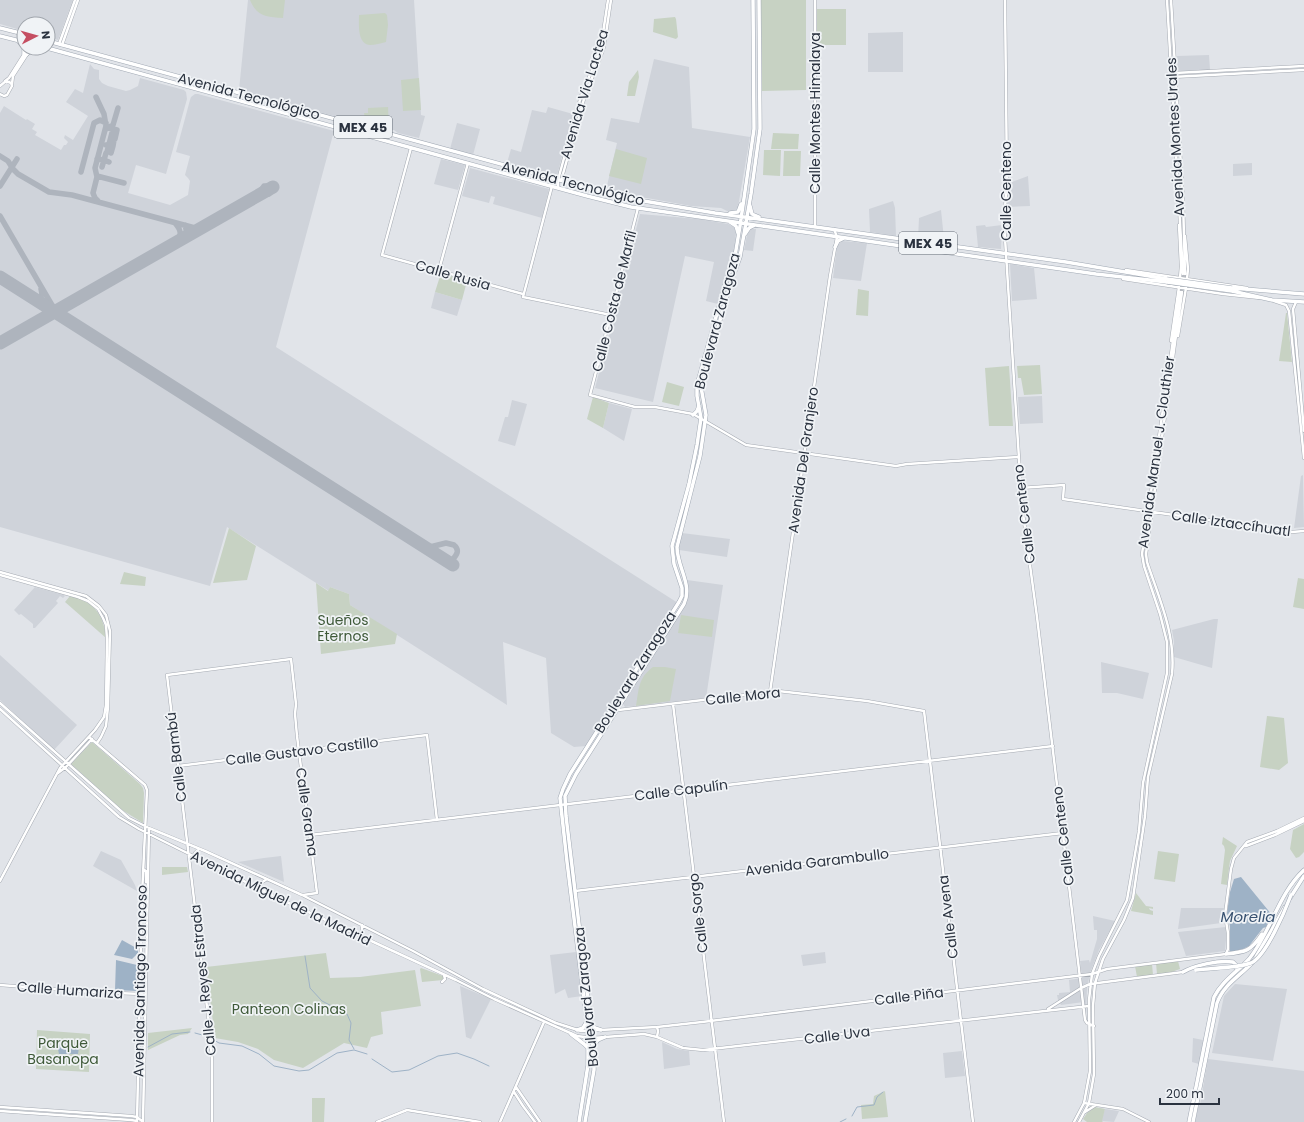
<svg xmlns="http://www.w3.org/2000/svg" width="1304" height="1122" viewBox="0 0 1304 1122" font-family="Poppins,sans-serif">
  <rect width="100%" height="100%" fill="#e1e4e9"/>
  <!-- built -->
  <path fill="#cfd3da" d="M0,0H73L58,40L48,37V24H24V31L0,24Z
    M248,0H414L421,115L425,116L419,138L398,133L394,130H387L356,122L286,103L285,101L278,99L276,100L239,90Z
    M903,32V72H868V33Z
    M1209,55L1210,70L1178,71L1177,56Z
    M654,59L689,67L692,128L750,137L738,207L735,211L729,212L721,208L691,206L647,198L633,197L606,190L617,143L606,140L611,118L639,123Z
    M90,64L94,69L99,70V79L102,83L108,86L126,91L130,90L138,86L140,78L184,90L186,92L187,99L166,174L136,165L128,193L170,205L188,195L190,181L188,178L185,175L190,156L176,152L190,100L191,97L195,94H198L334,131L276,347L678,603L586,746L574,747L551,733L546,658L503,642L507,705L350,605L349,594L330,587L329,591L227,527L210,586L0,527V113L4,106L26,120L27,119L35,124L32,129L37,132L35,135L61,150L64,145H66L68,142L64,138L65,135L73,140L88,116L66,102L75,89L83,93Z
    M548,107L573,114L557,176L507,163L511,149L521,152L532,110L546,113Z
    M457,123L480,129L473,155L450,149Z
    M441,159L465,165L458,190L434,184Z
    M1252,163V175L1233,176V164Z
    M470,168L549,189L542,218L493,204L495,197L491,196L489,203L462,196Z
    M1028,176L1030,206L1007,207L1009,183Z
    M893,201L895,208L896,236L870,232L869,209Z
    M941,210L944,239L943,241L918,239L919,218Z
    M640,214L699,219L728,224L734,227L736,233L734,254L725,278L718,304L706,301L714,262L685,256L653,402L595,388Z
    M985,225L986,227L1002,225L1001,249L978,247L976,226Z
    M751,229H756L753,251L744,250L747,235Z
    M842,241L867,243L861,281L833,278L837,246Z
    M1010,264L1034,268L1037,299L1012,301Z
    M435,292L462,300L457,316L431,308Z
    M1042,396L1043,423L1020,424L1018,397Z
    M512,400L527,404L515,446L498,441L505,417H508Z
    M609,403L632,409L624,441L603,428Z
    M1303,475L1304,527L1294,528L1301,476Z
    M682,533L730,539L727,557L679,550V543Z
    M687,580L723,585L706,698L625,707L623,704L687,601L689,594Z
    M35,587L64,595L65,596L63,598L60,596L56,601L58,603L35,628H33V624L21,614L19,615L14,610Z
    M1214,619H1218L1212,668L1174,657V641L1172,630Z
    M0,655L77,725L54,750L0,700Z
    M1101,662L1149,673L1143,699L1117,693H1102Z
    M101,851L121,860L135,885L137,891L93,866Z
    M281,856L284,882L238,862L264,858Z
    M1181,908H1224L1221,923L1178,929Z
    M1093,916L1115,921L1099,950L1090,973L1087,988L1086,1016L1084,1002L1061,1005L1058,1000L1057,995H1059V993L1070,992L1069,980L1082,978L1080,961L1089,960L1090,963L1097,939V930H1094Z
    M1226,927L1227,929L1225,951L1186,956L1178,932Z
    M576,952L582,996L568,998L565,989L555,994L550,955Z
    M825,952L826,963L803,966L801,955Z
    M1235,984L1287,989L1273,1061L1212,1053L1224,996Z
    M460,986L491,999L471,1039L466,1037Z
    M1193,1038L1203,1040L1199,1064L1192,1062Z
    M662,1042L677,1049L689,1051L690,1065L664,1069Z
    M962,1051L965,1076L945,1078L943,1053Z
    M1208,1059L1304,1071V1122H1195L1198,1108L1200,1105Z
    M1105,1109L1119,1111L1114,1122L1101,1121Z"/>
  <!-- green -->
  <path fill="#c7d2c3" d="M250,0H285L283,18C267,17 257,17 250,0Z
    M761,0H806V90L762,91Z
    M817,9H846V45H817Z
    M385,13L387,15L388,25L386,42C381,43 375,45 370,45C357,44 359,24 359,15Z
    M675,17L676,19L678,37L676,39L653,32L654,19Z
    M638,70L639,77L635,96H627L629,82Z
    M419,78L421,110L403,111L401,80Z
    M388,107L389,129L366,124L364,113H368V108Z
    M773,133L799,134L798,149H771Z
    M616,149L647,158L641,184L609,176Z
    M764,150H781L780,176L763,175Z
    M784,151H801L800,176H783Z
    M441,273L467,281L462,300L435,292Z
    M858,289L869,291L868,316L856,315Z
    M1286,313H1287L1292,362L1279,361Z
    M1040,365L1042,394L1024,395L1021,378H1018L1017,366Z
    M1009,366L1013,426H989L985,368Z
    M667,382L684,387L679,406L662,402Z
    M593,397L609,403L603,428L587,419Z
    M229,528L256,546L247,580L213,583Z
    M124,572L146,577L145,586L120,584Z
    M1298,578L1304,579V609L1293,607Z
    M316,583L328,591L330,587L349,594L350,605L397,634L395,644L321,654Z
    M70,596C94,601 104,615 106,638L65,602Z
    M681,615L714,620L712,637L678,633Z
    M653,667H665L676,669L670,701L636,706C639,689 638,678 653,667Z
    M1267,716L1284,718L1288,763L1279,770L1260,767Z
    M92,742L140,784L143,788L144,793L143,823L122,810L71,764Z
    M1304,824V852L1299,857L1296,858L1290,849L1293,830Z
    M1223,837L1237,846L1230,861L1227,885L1221,884L1225,850L1224,846L1222,844Z
    M1158,851L1179,854L1175,882L1154,879Z
    M162,867H187L188,872L162,875Z
    M1136,893L1146,906L1153,907V909L1149,908L1150,910L1153,911V915L1131,911Z
    M326,953L330,978L360,977L415,970L421,1006L381,1012L383,1034L371,1037L367,1048L344,1043L303,1068L274,1060L258,1049L238,1042L215,1038L206,967Z
    M1178,961L1180,969L1169,973L1157,974L1156,963Z
    M1152,964L1153,975L1137,977L1135,966Z
    M421,968L443,976L444,979L443,980L422,982L420,969Z
    M192,1028L188,1034L180,1035L148,1050V1033Z
    M37,1030L90,1034L89,1072L36,1069Z
    M885,1091L888,1117L862,1119L861,1105L873,1104L874,1096Z
    M312,1098H325L324,1122H312Z
    M1095,1107L1105,1109L1102,1121L1103,1122H1087L1083,1119L1087,1113Z"/>
  <!-- water -->
  <path fill="#9eb2c6" d="M1241,877L1272,915L1266,927L1263,928L1249,946L1243,949L1230,952V926L1227,913L1230,892L1234,879Z
    M122,940L138,949V953L132,959L114,955Z
    M116,960L137,965V991L115,990Z
    M57,1044L79,1047L78,1054H59Z"/>
  <g fill="none" stroke-linecap="round" stroke-linejoin="round">
    <!-- stream -->
    <path stroke="#9eb2c6" stroke-width="1" d="M305,956L310,988L322,1001L347,1014L351,1023L349,1040L354,1049
      M195,1033L206,1036
      M214,1040L219,1043L242,1046L259,1054L274,1066L299,1071L309,1070L337,1053L354,1050L367,1054
      M148,1047L172,1034L190,1032
      M372,1059L392,1072L409,1070L438,1056L457,1053L474,1059L489,1066
      M852,1116L857,1107L874,1105L877,1097L883,1092
      M840,1122L846,1119"/>
    <!-- taxiway -->
    <path stroke="#aeb4bd" stroke-width="5.5" d="M96,97L104,114L106,126L95,168L97,177L93,193L95,198L98,201
      M109,128L117,130L115,139
      M106,129L113,125L118,108
      M106,145L113,146L114,140
      M107,152L113,129
      M111,153L113,146
      M0,156L8,161L13,169L18,174L49,192L72,195L195,228H200L205,226
      M97,159L104,160L106,153
      M102,167L104,160L109,162
      M81,172L94,123L100,120L106,123
      M97,176L124,183
      M0,186L17,159
      M256,198L264,186H267L270,188L271,191L269,194L260,195
      M0,216L56,312
      M175,223C181,230 182,234 177,242
      M182,239L187,233L185,225
      M30,296L37,299L40,298L42,294L41,289
      M46,306L52,308H62L61,313L65,318
      M49,315L60,316
      M426,548L446,543L454,545C460,550 457,555 452,560L446,561"/>
    <!-- runway -->
    <path stroke="#aeb4bd" stroke-width="13" d="M0,277L453,565
      M0,343L273,187"/>
    <!-- secondary-tunnel -->
    <path stroke="#bcc0c7" stroke-width="2.5" stroke-dasharray="2.5 1" stroke-linecap="butt" d="M1180,292L1183,274
      M1182,292L1185,274"/>
    <defs>
      <path id="secondary" d="M815,0V227
        M1005,0L1007,181L1004,222L1022,506L1037,617L1085,1020L1087,1023L1094,1026
        M1167,0L1183,274
        M1171,0L1183,199L1185,274
        M59,44L75,0
        M62,45L78,0
        M1175,73L1304,66
        M1172,77L1304,70
        M5,81L9,78L28,48
        M12,84L13,76L31,48
        M0,86L6,81L11,83L12,86L7,95L4,96L0,94
        M411,148L382,255L523,294
        M561,181L586,92L598,64L604,47L611,0
        M552,186L523,297L611,315
        M558,188V180L581,96L595,63L601,46L608,0
        M638,208L590,395L635,407H655L693,414L746,445L896,466L907,464L1018,457
        M1179,225L1181,266L1180,278
        M1185,236L1188,269L1187,279
        M439,270L468,163
        M1126,270L1247,288
        M1123,279L1223,294L1260,298
        M1274,301L1286,305L1289,311L1304,458
        M1296,302L1293,309L1304,431
        M1178,336L1186,288
        M1171,341L1179,287
        M1020,488L1064,485L1063,499L1271,529L1292,532L1304,531
        M0,572L86,596L99,606L106,615L110,631L108,707L106,726L101,737L97,743
        M0,575L78,597L88,601L98,609L103,618L106,625L107,639L106,705L104,717L95,730L60,768L0,881
        M770,692L830,276L837,237L834,229
        M0,703L129,818L149,828L205,851L302,895L413,951L483,989L556,1023L581,1031L657,1027L702,1022L1092,974L1107,969L1226,954L1228,949V933L1225,915L1231,869L1234,858L1247,842L1277,831L1304,818
        M673,704L724,1122
        M0,709L119,817L139,829L280,899L456,980L494,999L577,1036L592,1038L644,1034L657,1037L683,1048L703,1050L1089,1006
        M610,711L778,691L867,701L924,711L973,1122
        M89,737L145,785L147,790L142,895L137,1122
        M178,766L427,735L437,820
        M58,773L66,767L92,739
        M310,835L1053,746
        M1244,846H1246L1275,835L1304,821
        M195,857V853L199,849
        M143,869L146,871V882
        M260,888L261,883L267,879
        M575,891L1063,833
        M357,934L362,932V925
        M442,982L445,979L444,975
        M0,985L91,992L142,994L144,995V1000
        M1048,1009L1081,988L1090,984L1183,972
        M657,1027L658,1031L657,1037
        M516,1087L540,1122
        M514,1092L523,1106L535,1122
        M1084,1103L1123,1109L1149,1122
        M0,1107L131,1116L137,1117L143,1122
        M0,1111L131,1120L137,1121
        M1085,1112L1096,1105
        M143,1122L149,828
        M212,1122V1061L210,1032L167,675L291,659L296,704L295,714L297,736L317,893L303,895
        M377,1122L407,1110L480,1122
        M500,1122L544,1022
        M1074,1122L1084,1103L1090,1071L1089,1000L1092,974L1099,956L1127,900L1139,831L1143,783L1167,673V642L1160,614L1144,566L1142,554L1180,292
        M1079,1122L1089,1103L1094,1074L1093,1006L1095,983L1103,959L1124,920L1133,898L1145,816L1148,777L1172,674C1176,635 1159,598 1147,562L1146,554L1182,292"/>
      <path id="primary" d="M0,28L24,34
        M0,36L24,42
        M48,41L626,198L715,213L1066,262L1167,279
        M19,42L24,47
        M47,48L587,196L631,207L1096,274L1167,282
        M24,54V48
        M27,54L34,48
        M750,206L752,214L759,217
        M730,213L738,212L741,204
        M730,222L736,226L738,233
        M745,234L749,228L755,225
        M835,247L838,241L844,238
        M1232,288L1304,294
        M1232,291L1272,300L1304,302
        M693,415L697,411L699,406
        M1290,898L1304,876
        M1226,954C1246,952 1251,951 1262,934
        M1256,957L1285,907
        M1183,972C1195,965 1219,960 1233,962L1236,965V968
        M592,1025L595,1028L601,1030
        M577,1030L583,1028L586,1023
        M571,1034L584,1044L587,1047
        M593,1046L598,1040L605,1037
        M579,1122L588,1065V1031L567,862L560,798L563,789L570,774L679,602L682,596V588L674,564L672,546L689,484L697,445L701,418L697,396V385L726,281L735,256L740,226L754,129L753,0
        M585,1122L594,1070V1059L591,1024L566,816L565,796L576,774L684,604C693,585 677,567 677,547L700,456L706,415L701,387L730,285L740,257L751,194L760,129L759,0
        M1189,1122L1214,997C1222,981 1237,972 1249,959C1271,932 1278,894 1304,870
        M1193,1122L1217,1003C1224,984 1240,976 1253,962"/>
    </defs>
    <!-- secondary casing -->
    <use href="#secondary" stroke="#a6abb3" stroke-width="3.5"/>
    <!-- primary casing -->
    <use href="#primary" stroke="#a1a9b4" stroke-width="4.5"/>
    <!-- secondary -->
    <use href="#secondary" stroke="#fff" stroke-width="2.5"/>
    <!-- primary -->
    <use href="#primary" stroke="#fff" stroke-width="3.5"/>
    <defs>
      <path id="primary-bridge" d="M1167,279L1232,288
        M1167,282L1232,291
        M1196,970C1211,968 1238,968 1251,963C1266,956 1285,911 1291,895"/>
    </defs>
    <!-- primary-bridge casing -->
    <use href="#primary-bridge" stroke="#a1a9b4" stroke-width="4.5" stroke-linecap="butt"/>
    <!-- primary-bridge -->
    <use href="#primary-bridge" stroke="#fff" stroke-width="3.5"/>
  </g>
  <g text-anchor="middle" dominant-baseline="central" stroke-width="3.5" stroke-linejoin="round" paint-order="stroke">
    <!-- shield labels -->
    <g fill="#f0f3f6" stroke="#656c76" stroke-width="1">
      <rect x="334" y="116" width="58" height="22" rx="3"/>
      <rect x="899" y="232" width="58" height="22" rx="3"/>
    </g>
    <g font-size="13" font-weight="bold" fill="#2a323f">
      <text x="363" y="127">MEX 45</text>
      <text x="928" y="243">MEX 45</text>
    </g>
    <!-- street labels -->
    <g font-size="14" fill="#2a323f" stroke="#f0f3f6">
      <text transform="translate(584 94) rotate(-73)">Avenida Via Lactea</text>
      <text transform="translate(249 96) rotate(15)">Avenida Tecnológico</text>
      <text transform="translate(815 113) rotate(-90)">Calle Montes Himalaya</text>
      <text transform="translate(1175 137) rotate(-93)">Avenida Montes Urales</text>
      <text transform="translate(573 183) rotate(14)">Avenida Tecnológico</text>
      <text transform="translate(1006 191) rotate(-90)">Calle Centeno</text>
      <text transform="translate(453 275) rotate(16)">Calle Rusia</text>
      <text transform="translate(614 301) rotate(-76)">Calle Costa de Marfil</text>
      <text transform="translate(717 321) rotate(-75)">Boulevard Zaragoza</text>
      <text transform="translate(1156 452) rotate(-82)">Avenida Manuel J. Clouthier</text>
      <text transform="translate(803 460) rotate(-82)">Avenida Del Granjero</text>
      <text transform="translate(1024 514) rotate(-97)">Calle Centeno</text>
      <text transform="translate(1231 523) rotate(8)">Calle Iztaccíhuatl</text>
      <text transform="translate(635 672) rotate(-58)">Boulevard Zaragoza</text>
      <text transform="translate(743 696) rotate(-6)">Calle Mora</text>
      <text transform="translate(302 751) rotate(-7)">Calle Gustavo Castillo</text>
      <text transform="translate(176 757) rotate(-97)">Calle Bambú</text>
      <text transform="translate(681 790) rotate(-7)">Calle Capulín</text>
      <text transform="translate(307 812) rotate(82)">Calle Grama</text>
      <text transform="translate(1063 836) rotate(-97)">Calle Centeno</text>
      <text transform="translate(817 862) rotate(-7)">Avenida Garambullo</text>
      <text transform="translate(281 898) rotate(26)">Avenida Miguel de la Madrid</text>
      <text transform="translate(698 913) rotate(-97)">Calle Sorgo</text>
      <text transform="translate(948 917) rotate(-97)">Calle Avena</text>
      <text transform="translate(203 980) rotate(-96)">Calle J. Reyes Estrada</text>
      <text transform="translate(140 981) rotate(-89)">Avenida Santiago Troncoso</text>
      <text transform="translate(70 990) rotate(4)">Calle Humariza</text>
      <text transform="translate(909 996) rotate(-7)">Calle Piña</text>
      <text transform="translate(586 997) rotate(-96)">Boulevard Zaragoza</text>
      <text transform="translate(837 1035) rotate(-7)">Calle Uva</text>
    </g>
    <!-- park labels -->
    <g font-size="14" fill="#3f5a39" stroke="#f0f3f6">
      <text x="343" y="620">Sueños<tspan x="343" dy="16">Eternos</tspan></text>
      <text x="289" y="1009">Panteon Colinas</text>
      <text x="63" y="1043">Parque<tspan x="63" dy="16">Basanopa</tspan></text>
    </g>
    <!-- water labels -->
    <g font-size="15" font-style="italic" fill="#375170" stroke="#f0f3f6">
      <text x="1248" y="916">Morelia</text>
    </g>
  </g>
  <!-- north arrow -->
  <g transform="translate(36 36) rotate(84)"><circle r="19" fill="#f0f3f6" stroke="#a1a6ad"/>
  <path d="M0-3L7 15L0 10L-7 15Z" fill="#c54e62"/>
  <text y="-6" font-size="11" font-weight="bold" text-anchor="middle" fill="#2a323f">N</text>
  </g>
  <!-- scale -->
  <path d="M1160 1098v6h59v-6" fill="none" stroke="#2a323f" stroke-width="2"/>
  <text x="1166" y="1098" font-size="12" fill="#2a323f" stroke="#f0f3f6" stroke-width="3" paint-order="stroke">200 m</text>
</svg>
